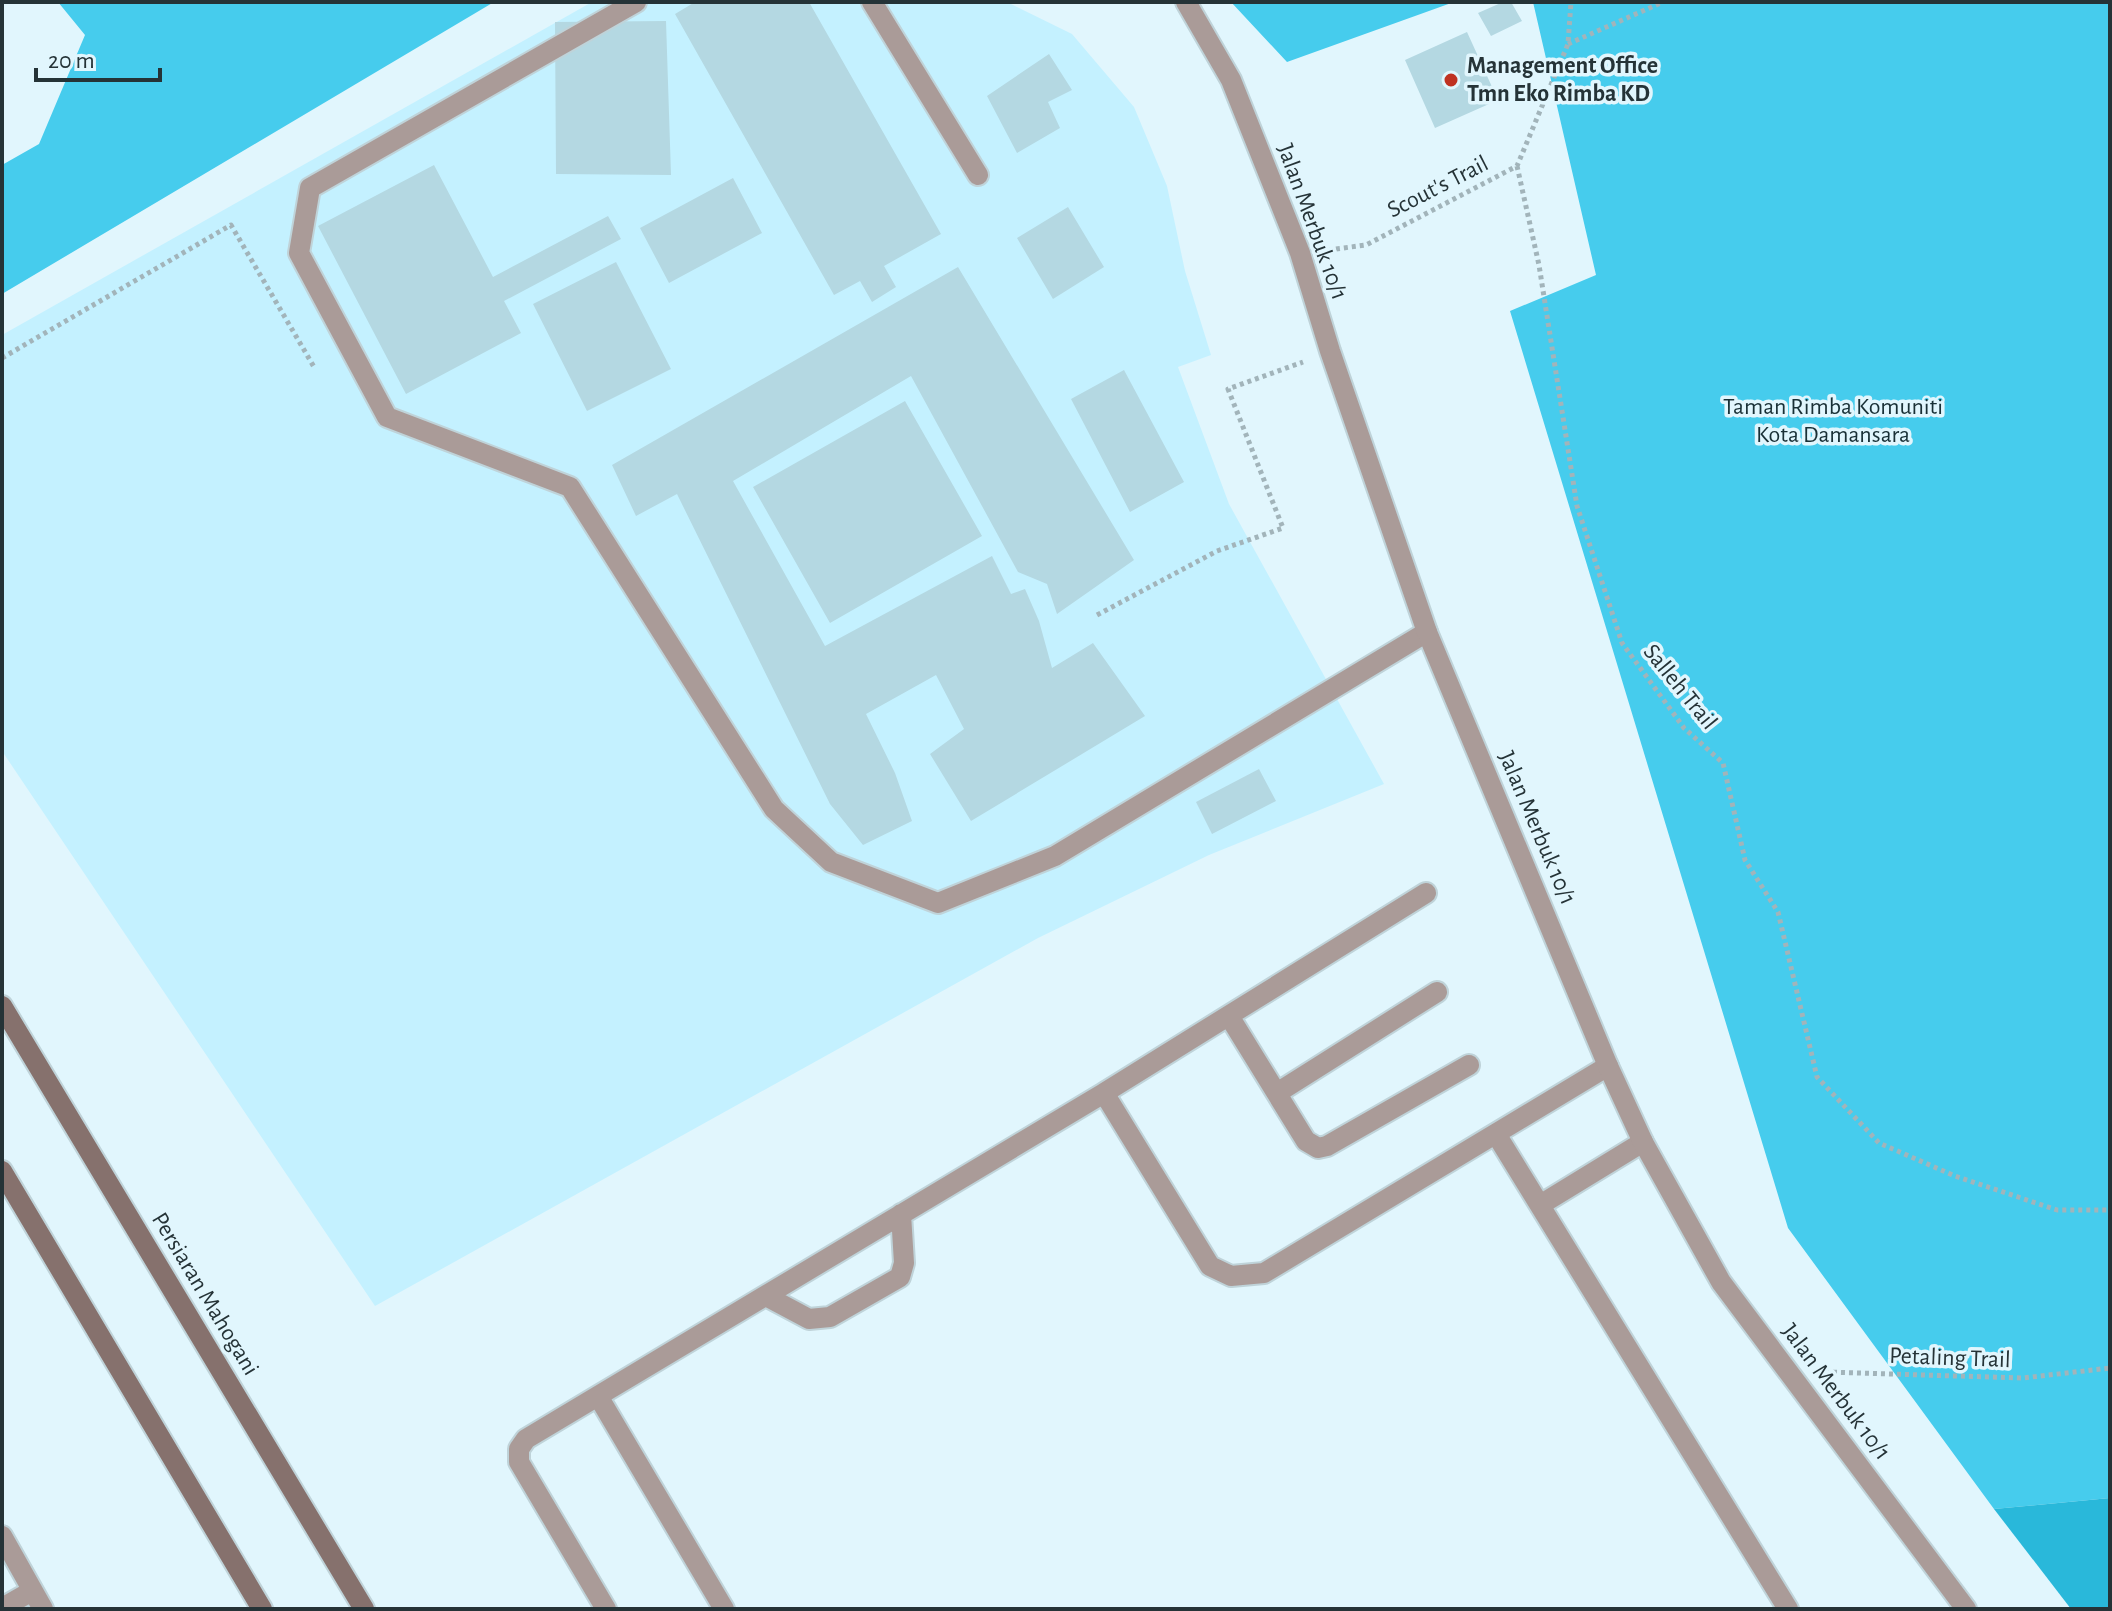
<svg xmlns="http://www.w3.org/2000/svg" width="2112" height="1611" viewBox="0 0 2112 1611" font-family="'Alegreya Sans',sans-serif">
  <rect width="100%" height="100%" fill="#e1f6fd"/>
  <!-- built -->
  <path fill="#c4f1ff" d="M592,2H1007L1072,34L1134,107L1167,186L1185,271L1211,355L1178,367L1229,504L1384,784L1209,855L1038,938L375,1306L2,751V335Z"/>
  <!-- forest -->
  <path fill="#46cced" d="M58,2H494L2,294V165L39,144L85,35Z
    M1231,2H1454L1287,62Z
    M1533,2H2110V1498L1994,1509L1788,1228L1510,311L1596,275Z"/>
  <!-- water -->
  <path fill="#29b8da" d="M2110,1498V1609H2071L1994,1509Z"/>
  <!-- building -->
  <path fill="#b4d8e2" d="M695,2H809L941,234L884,266L896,287L872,302L860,281L834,295L675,14Z
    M1503,2H1511L1522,21L1491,36L1478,13Z
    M666,21L671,175L556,174L555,22Z
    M1467,32L1498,100L1435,128L1405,60Z
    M1049,54L1072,90L1048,102L1060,128L1017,153L987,96Z
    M434,165L493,277L608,216L621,239L504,301L521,333L406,394L318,226Z
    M733,178L762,233L669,283L640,228Z
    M1068,207L1104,267L1053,299L1017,238Z
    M616,262L671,369L587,411L533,304Z
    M958,267L1134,560L1057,614L1047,584L1018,572L911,376L733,481L825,646L992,556L1011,594L1025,589L1039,621L1052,668L1093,643L1145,716L971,821L930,754L964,729L936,675L866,714L895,773L912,821L863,845L830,804L677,494L636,516L612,465Z
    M1124,370L1184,482L1130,512L1071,399Z
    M905,401L982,536L830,623L753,487Z
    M1259,769L1276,801L1212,834L1196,802Z"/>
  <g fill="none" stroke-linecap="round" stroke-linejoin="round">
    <defs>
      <path id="lane" d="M636,2L310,188L299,253L387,417L570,487L774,809L831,862L938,903L1055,856L1427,632
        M872,2L978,175
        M1229,1016L1306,1141L1318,1148L1327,1146L1469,1065
        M1104,1093L1426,893
        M1277,1093L1437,992
        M1496,1134L1788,1609
        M1540,1205L1643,1142
        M766,1296L809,1319L830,1317L900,1277L904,1263L901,1214
        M598,1396L724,1609
        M606,1609L519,1462V1449L526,1439L1104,1093L1210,1266L1231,1276L1264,1273L1608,1066"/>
      <path id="street" d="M1186,2L1231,80L1300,253L1330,351L1427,632L1608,1066L1643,1142L1721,1282L1966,1609
        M2,1536L43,1609
        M2,1608L32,1591"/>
      <path id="secondary" d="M2,1006L364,1609
        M2,1171L262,1609"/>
    </defs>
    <!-- lane casing -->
    <use href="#lane" stroke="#bfd3d9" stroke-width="24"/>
    <!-- street casing -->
    <use href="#street" stroke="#bfd3d9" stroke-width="24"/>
    <!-- secondary casing -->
    <use href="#secondary" stroke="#bfd3d9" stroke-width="24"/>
    <!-- path -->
    <path stroke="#a2b4ba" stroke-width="5" stroke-dasharray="4 4" stroke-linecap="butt" d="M1568,44L1663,2
      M1517,166L1539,265L1577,506L1622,643L1684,728L1723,763L1745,860L1778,912L1817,1077L1879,1143L1955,1176L2057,1210H2110
      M1328,250L1366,245L1517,166L1568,44L1571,2
      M2,358L231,225L314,367
      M1097,615L1217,551L1283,528L1228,389L1303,362
      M1825,1372L2023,1378L2110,1368"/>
    <!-- lane -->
    <use href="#lane" stroke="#aa9b98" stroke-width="20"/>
    <!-- street -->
    <use href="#street" stroke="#aa9b98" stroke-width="20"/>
    <!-- secondary -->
    <use href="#secondary" stroke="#86716d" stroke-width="20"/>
  </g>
  <!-- markers -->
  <circle fill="#bf3222" stroke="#e1f6fd" stroke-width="3" cx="1451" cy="80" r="8"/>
  <g text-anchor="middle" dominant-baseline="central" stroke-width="7" stroke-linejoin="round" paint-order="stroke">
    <!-- poi labels -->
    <g font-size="24" font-weight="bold" fill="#253337" stroke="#e1f6fd" text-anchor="start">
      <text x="1467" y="66">Management Office<tspan x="1467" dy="28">Tmn Eko Rimba KD</tspan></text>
    </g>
    <!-- street labels -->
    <g font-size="24" fill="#253337" stroke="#e1f6fd">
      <text transform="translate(1438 187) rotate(-27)">Scout's Trail</text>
      <text transform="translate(1312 222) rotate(70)">Jalan Merbuk 10/1</text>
      <text transform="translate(1680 687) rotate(51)">Salleh Trail</text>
      <text transform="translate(1537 828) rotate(67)">Jalan Merbuk 10/1</text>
      <text transform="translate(205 1294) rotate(59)">Persiaran Mahogani</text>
      <text transform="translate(1950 1358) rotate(2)">Petaling Trail</text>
      <text transform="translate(1836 1392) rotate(53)">Jalan Merbuk 10/1</text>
    </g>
    <!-- park labels -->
    <g font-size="24" fill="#193036" stroke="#e1f6fd">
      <text x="1833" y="407">Taman Rimba Komuniti<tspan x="1833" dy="28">Kota Damansara</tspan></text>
    </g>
  </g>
  <!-- border -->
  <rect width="2112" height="1611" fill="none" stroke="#253337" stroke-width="8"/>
  <!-- scale -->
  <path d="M36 68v12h124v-12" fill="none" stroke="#253337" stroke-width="4"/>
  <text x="48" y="68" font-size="24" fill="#253337" stroke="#e1f6fd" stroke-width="6" paint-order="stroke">20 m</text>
</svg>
